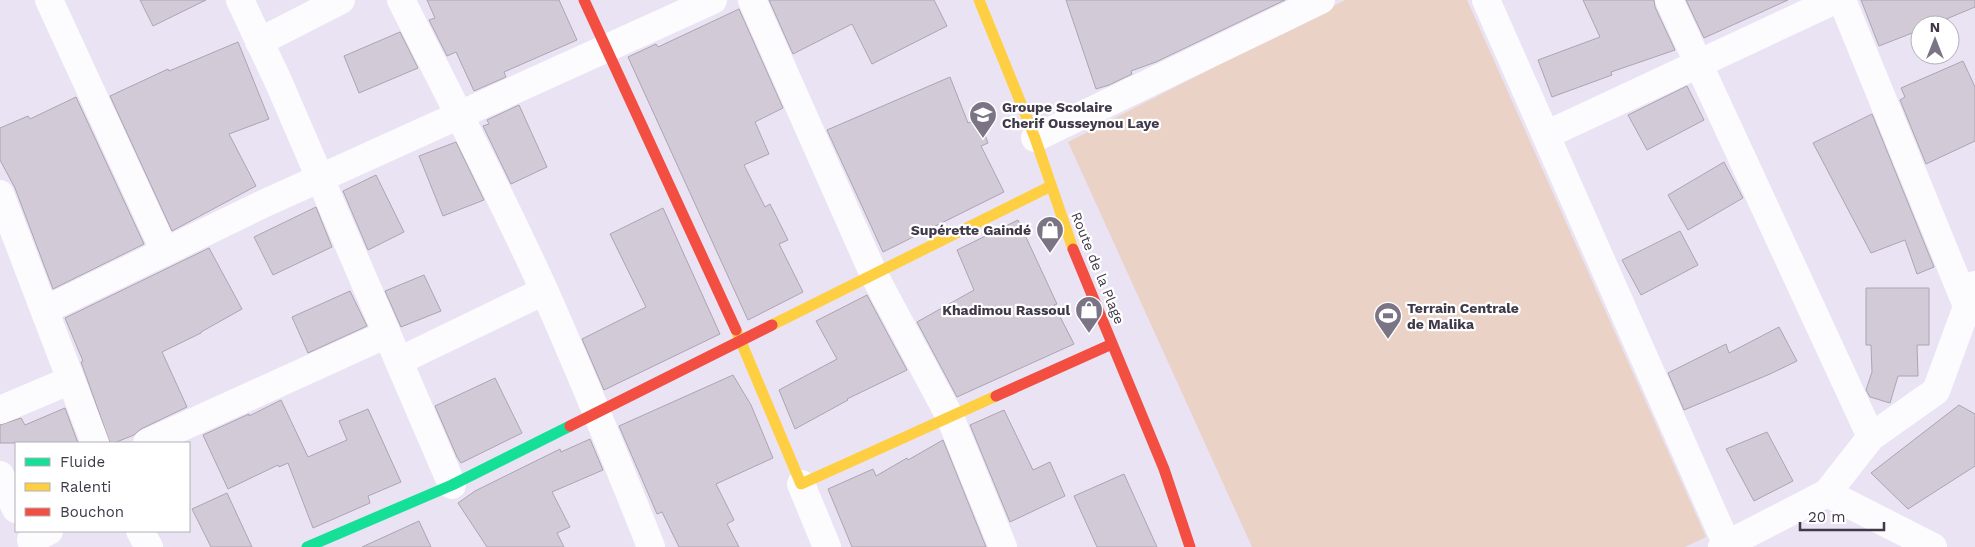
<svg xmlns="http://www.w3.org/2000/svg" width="1975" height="547" viewBox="0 0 1975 547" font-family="'Work Sans',sans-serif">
  <rect width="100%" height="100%" fill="#eae3f4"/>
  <!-- green -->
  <path fill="#ebd2c6" d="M1345,0H1467L1706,537L1685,547H1252L1068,142Z"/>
  <!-- building -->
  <path fill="#d3cad8" stroke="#aca4b1" d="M140,0H206L153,26Z
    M427,0H559L577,40L504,72L506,77L474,91L456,52L447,56L429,20L435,18Z
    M769,0H934L947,26L872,64L852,24L793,54Z
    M1066,0H1285L1156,62L1131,71L1132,74L1109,85L1096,89Z
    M1583,0H1654L1655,7L1675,50L1611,72L1612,75L1552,97L1538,60L1600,37Z
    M1686,0H1788L1704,38Z
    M1861,0H1975V7L1932,25H1920V30L1879,46Z
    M739,9L783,108L755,122L769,154L744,165L765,207L770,204L788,240L779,244L803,292L748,320L628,57L656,44L658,47Z
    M400,32L418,68L359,93L344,56Z
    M238,42L269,119L229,134L256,186L172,231L110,96L168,69L169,71Z
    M1963,61L1975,87V141L1926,164L1900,100L1905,97L1901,88Z
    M950,77L968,123L979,119L988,143L981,146L1004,192L883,252L827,130Z
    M1687,86L1704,120L1647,150L1628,115Z
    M76,97L144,244L53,289L15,188L0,160V128L28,116L30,119Z
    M519,105L547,167L511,184L483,126L489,124L487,120Z
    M1872,114L1934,267L1917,274L1905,240L1871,253L1813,143Z
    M456,142L484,200L443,216L419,156Z
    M1724,162L1743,198L1688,230L1668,195Z
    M376,175L404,232L368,250L343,191Z
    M316,207L332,247L273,275L254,237Z
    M663,208L720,334L604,390L582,339L646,307L610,234Z
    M1018,220L1057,304L1054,305L1074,344L957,397L917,322L974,290L957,250Z
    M1680,231L1698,265L1641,295L1622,260Z
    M209,248L242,309L201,332V333L162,352L187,407L141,429L134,435L114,443H110L81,362L83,361L65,318Z
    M424,275L441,311L401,327L385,291Z
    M1866,288H1929V345H1917L1918,376H1898L1890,403L1870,397L1866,390L1872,372L1871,345H1866Z
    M350,291L367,326L308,353L292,317Z
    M867,295L907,370L847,399L848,400L795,429L779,390L837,359L816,321Z
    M1779,327L1797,361L1770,374L1684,410L1668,373L1726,344L1729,353Z
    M733,375L751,405L773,458L716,484L734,520L727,524L739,547H679L662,512L657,514L619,426Z
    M495,378L522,433L461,463L457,457L435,406Z
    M281,400L308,457L347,440L339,421L368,409L401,482L368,496L370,503L313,528L288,463L279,467L278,465L228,489L203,435L249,414V416Z
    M1959,405L1975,414V466L1908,509L1871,473Z
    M65,408L78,443H0V425L21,418L25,425Z
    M1004,410L1033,470L1050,462L1065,496L1010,522L970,425Z
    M1767,432L1793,481L1754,501L1726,449Z
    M590,439L603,470L552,492L570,527L557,533L564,547H487L458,503L475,491L560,449L561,452Z
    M943,440L986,547H852L828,489L873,469L876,476L907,458L908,460Z
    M1124,474L1157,547H1097L1074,496Z
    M227,493L252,547H211L192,509Z
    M419,521L431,547H362Z"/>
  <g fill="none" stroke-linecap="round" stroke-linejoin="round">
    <!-- street -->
    <path stroke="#fcfbfd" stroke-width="28" d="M49,0L165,252
      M240,0L279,83L452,485
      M401,0C450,97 500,193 545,292C582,376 617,461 651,547
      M752,0L874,275L950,417L1003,547
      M1486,0L1727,545
      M1669,0L1871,437
      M1842,0L1967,306
      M259,42L341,0
      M1546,135L1835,0
      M1035,138L1321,0
      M0,194L95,443
      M45,310L263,204L713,0
      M399,361L544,291
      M0,410L71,380
      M147,443L387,334
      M0,475L16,509
      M801,484L827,547
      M1827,493L1933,547
      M140,531L149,547
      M31,540L49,531
      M1722,547L1827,493L1871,437L1936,391L1975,285"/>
    <!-- fast -->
    <path stroke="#16e098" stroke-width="11" d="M307,547L452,485L570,426"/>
    <!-- slow -->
    <path stroke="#ffcf43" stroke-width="11" d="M979,0L1035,138L1073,249
      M772,325L1051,186
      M736,330L801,484L996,396"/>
    <!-- jam -->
    <path stroke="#f24e42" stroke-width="11" d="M584,0L736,330
      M1073,249L1164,469L1190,547
      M996,396L1112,344
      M570,426L772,325"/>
  </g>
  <!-- icons -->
  <defs>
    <symbol id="school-pin" viewBox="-11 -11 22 30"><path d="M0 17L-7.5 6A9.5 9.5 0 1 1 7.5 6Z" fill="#7b7485" stroke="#fff"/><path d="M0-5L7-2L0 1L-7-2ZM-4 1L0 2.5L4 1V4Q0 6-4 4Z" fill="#fff"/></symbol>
    <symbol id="shop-pin" viewBox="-11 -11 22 30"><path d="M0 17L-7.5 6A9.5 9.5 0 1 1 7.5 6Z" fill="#7b7485" stroke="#fff"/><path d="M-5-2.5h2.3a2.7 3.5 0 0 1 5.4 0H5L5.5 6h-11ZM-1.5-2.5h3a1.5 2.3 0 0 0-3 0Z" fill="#fff"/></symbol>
    <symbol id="stadium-pin" viewBox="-11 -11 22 30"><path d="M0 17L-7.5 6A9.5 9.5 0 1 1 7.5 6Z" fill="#7b7485" stroke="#fff"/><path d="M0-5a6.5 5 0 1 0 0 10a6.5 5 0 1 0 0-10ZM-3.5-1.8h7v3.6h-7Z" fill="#fff"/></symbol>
  </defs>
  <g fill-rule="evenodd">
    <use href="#school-pin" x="967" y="99" width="32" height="43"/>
    <use href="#shop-pin" x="1034" y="214" width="32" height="43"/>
    <use href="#shop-pin" x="1073" y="294" width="32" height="43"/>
    <use href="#stadium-pin" x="1372" y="300" width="32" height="43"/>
  </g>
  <g text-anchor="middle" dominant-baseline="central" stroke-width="4.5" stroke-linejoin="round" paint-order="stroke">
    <!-- poi labels -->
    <g font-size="14" font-weight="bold" fill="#3f3949" stroke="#fff" text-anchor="start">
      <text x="1002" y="107">Groupe Scolaire<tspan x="1002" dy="16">Cherif Ousseynou Laye</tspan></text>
      <text x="1031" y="230" text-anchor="end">Supérette Gaindé</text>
      <text x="1407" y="308">Terrain Centrale<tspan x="1407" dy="16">de Malika</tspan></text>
      <text x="1070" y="310" text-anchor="end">Khadimou Rassoul</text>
    </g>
    <!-- street labels -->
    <g font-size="14" fill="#3f3949" stroke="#fff">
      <text transform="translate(1098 268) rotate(68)">Route de la Plage</text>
    </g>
  </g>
  <!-- legend -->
  <rect x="15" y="442" width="175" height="90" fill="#ffffff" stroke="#b2b0b6"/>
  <rect x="25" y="458" width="25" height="8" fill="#16e098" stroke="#b2b0b6"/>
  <text x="60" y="467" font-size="15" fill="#3f3949">Fluide</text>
  <rect x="25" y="483" width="25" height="8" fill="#ffcf43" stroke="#b2b0b6"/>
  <text x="60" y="492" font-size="15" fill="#3f3949">Ralenti</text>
  <rect x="25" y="508" width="25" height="8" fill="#f24e42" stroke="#b2b0b6"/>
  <text x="60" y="517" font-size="15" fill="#3f3949">Bouchon</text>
  <!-- north arrow -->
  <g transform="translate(1935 40)"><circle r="24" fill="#ffffff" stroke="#b2b0b6"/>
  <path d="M0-4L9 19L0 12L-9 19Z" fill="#7b7485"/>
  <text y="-8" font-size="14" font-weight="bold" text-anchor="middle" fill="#3f3949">N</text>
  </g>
  <!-- scale -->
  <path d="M1800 522v8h84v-8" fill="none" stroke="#3f3949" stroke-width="2.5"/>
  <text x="1808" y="522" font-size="15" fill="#3f3949" stroke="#ffffff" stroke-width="4" paint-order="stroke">20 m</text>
</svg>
